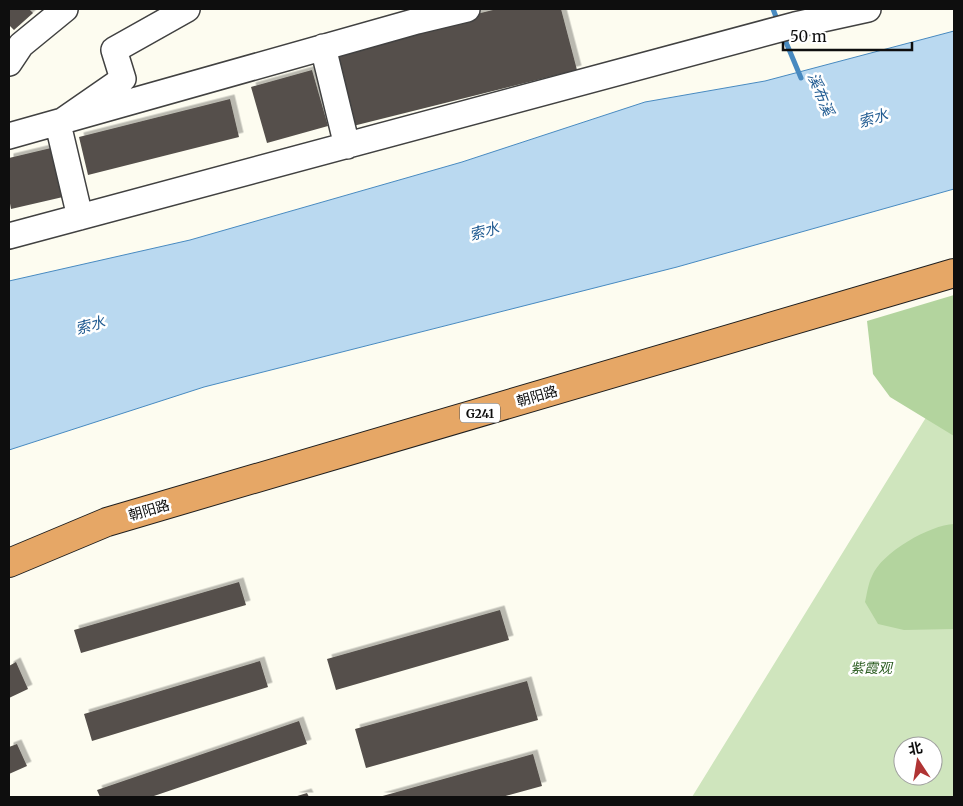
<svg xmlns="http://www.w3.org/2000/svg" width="963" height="806" viewBox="0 0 963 806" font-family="Merriweather,'Noto Sans SC',serif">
  <defs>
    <filter id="shadow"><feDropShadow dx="4.5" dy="-4.5" stdDeviation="0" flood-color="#0004"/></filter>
  </defs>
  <rect width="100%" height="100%" fill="#fdfcf0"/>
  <!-- green -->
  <path fill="#cfe5bd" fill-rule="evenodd" d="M954,372V797H692ZM903,746H933V776H903Z"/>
  <!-- forest -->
  <path fill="#b3d49e" d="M954,295V436L890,397L873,374L867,321Z
    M954,524V629L904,630L878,624L865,602C867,594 868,584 872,576C882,552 930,525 954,524Z"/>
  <!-- water -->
  <path fill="#bad9f0" stroke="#488ac0" d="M954,31V189L677,267L204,387L9,450V281L190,240L462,162L645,102L765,81Z"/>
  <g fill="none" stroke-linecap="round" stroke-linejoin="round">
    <!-- stream -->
    <path stroke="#488ac0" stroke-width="5" d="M773,9L778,22
      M783,35L801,78"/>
  </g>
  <!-- building -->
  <path fill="#55504b" filter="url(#shadow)" d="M9,9H29L33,13L14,30L9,25Z
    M497,9H561L577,70L353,126L334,49Z
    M312,70L328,126L267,143L251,87Z
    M230,99L239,137L88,175L79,137Z
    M51,148L63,197L11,209L9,198V158Z
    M239,582L246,605L81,653L74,630Z
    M500,610L509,640L336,690L327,659Z
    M260,661L268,687L92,741L84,714Z
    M16,662L28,689L9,698V666Z
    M527,681L538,720L366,768L355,729Z
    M299,721L307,744L151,797H100L97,790Z
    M17,744L27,766L9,774V747Z
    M533,754L542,786L502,797H379Z
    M307,793L309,797H294Z"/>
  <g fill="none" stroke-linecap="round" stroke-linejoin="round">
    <defs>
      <path id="minor" d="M323,47L347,146
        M9,63L21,45L65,9
        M9,136L417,21L467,9
        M80,217L58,124L123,79L114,50L187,9
        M9,236L795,25L868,9"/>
      <path id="highway" d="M9,563L107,522L954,273"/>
    </defs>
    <!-- minor casing -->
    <use href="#minor" stroke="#414141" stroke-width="28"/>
    <!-- highway casing -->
    <use href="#highway" stroke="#1f1f1f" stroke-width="30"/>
    <!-- minor -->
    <use href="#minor" stroke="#fff" stroke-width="25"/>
    <!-- highway -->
    <use href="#highway" stroke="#e6a766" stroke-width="28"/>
  </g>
  <g text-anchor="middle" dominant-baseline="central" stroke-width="5" stroke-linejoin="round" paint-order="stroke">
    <!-- shield labels -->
    <rect fill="#fff" stroke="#565656" stroke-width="1" x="460" y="403.5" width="40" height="19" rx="4"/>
    <g font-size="12" font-weight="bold" fill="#0e0e0e">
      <text x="480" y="413">G241</text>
    </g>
    <!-- street labels -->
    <g font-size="14" fill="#0e0e0e" stroke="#fff">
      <text transform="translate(537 396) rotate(-16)">朝阳路</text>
      <text transform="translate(149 510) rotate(-16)">朝阳路</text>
    </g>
    <!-- park labels -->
    <g font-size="14" font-style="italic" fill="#2e5f24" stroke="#fff">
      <text x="871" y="668">紫霞观</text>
    </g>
    <!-- water labels -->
    <g font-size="15" font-style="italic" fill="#235d93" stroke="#fff">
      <text transform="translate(821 94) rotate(68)">溪布溪</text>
      <text transform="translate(873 118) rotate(-16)">索水</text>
      <text transform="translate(484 231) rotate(-15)">索水</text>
      <text transform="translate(90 325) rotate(-15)">索水</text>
    </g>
  </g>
  <!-- border -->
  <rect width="963" height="806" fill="none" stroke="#0e0e0e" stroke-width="20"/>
  <!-- north arrow -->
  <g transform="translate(918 761) rotate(348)"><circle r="24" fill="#ffffff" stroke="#9f9f9f"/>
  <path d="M0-4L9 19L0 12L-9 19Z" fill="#b03434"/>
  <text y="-8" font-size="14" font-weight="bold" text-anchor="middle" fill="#0e0e0e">北</text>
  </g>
  <!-- scale -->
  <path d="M783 42v8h129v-8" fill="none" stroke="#0e0e0e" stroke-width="2.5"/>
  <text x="790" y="42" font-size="15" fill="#0e0e0e" stroke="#ffffff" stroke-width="4" paint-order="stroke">50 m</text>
</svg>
